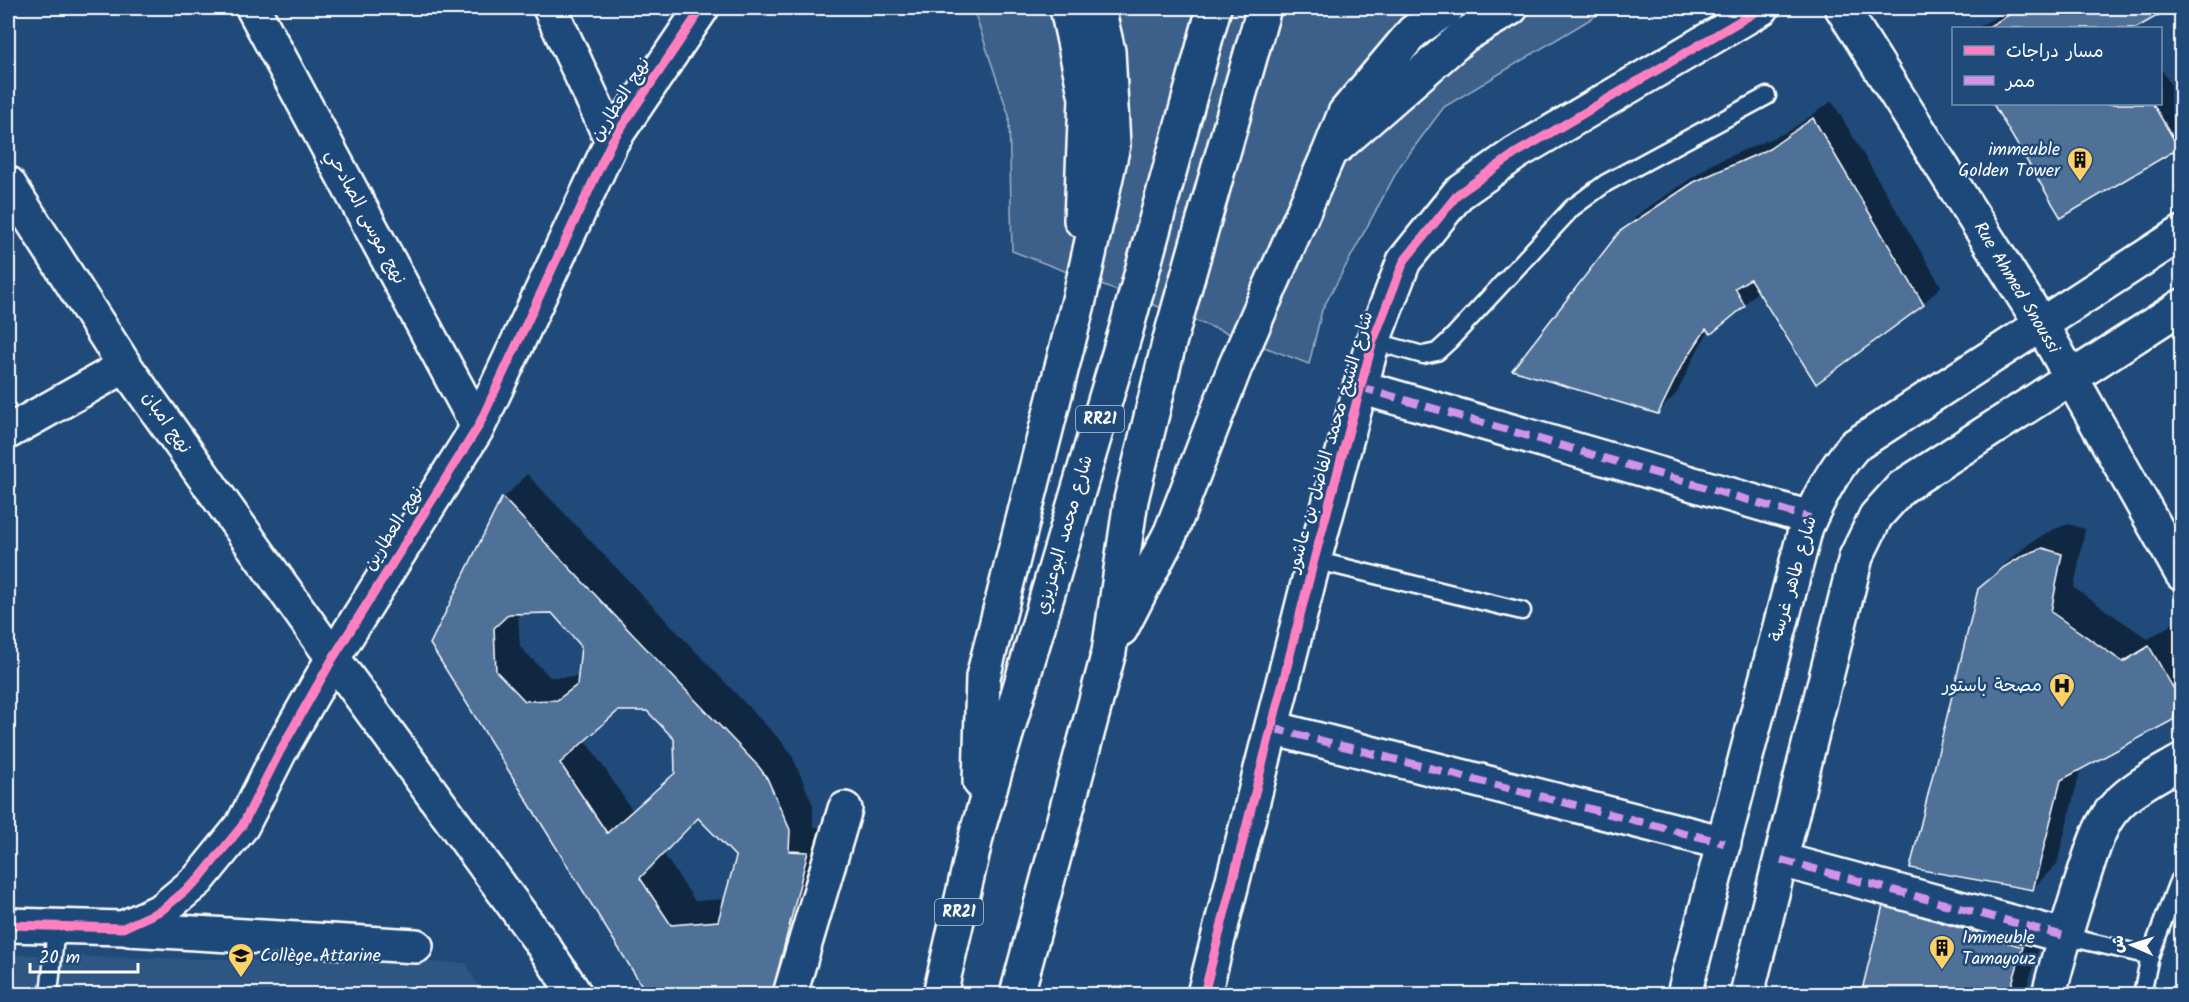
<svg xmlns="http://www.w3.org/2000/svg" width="2189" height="1002" viewBox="0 0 2189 1002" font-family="Kalam,'Playpen Sans Arabic',sans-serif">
  <rect width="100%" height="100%" fill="#1f4a7a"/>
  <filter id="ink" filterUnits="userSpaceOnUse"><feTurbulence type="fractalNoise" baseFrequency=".0167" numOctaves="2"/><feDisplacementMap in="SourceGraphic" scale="12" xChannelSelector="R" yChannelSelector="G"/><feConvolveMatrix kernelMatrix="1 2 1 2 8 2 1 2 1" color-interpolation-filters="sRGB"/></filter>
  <g filter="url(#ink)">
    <!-- built -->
    <path fill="#2e5683" d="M8,954L89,957L466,963L482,994H8Z"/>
    <!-- green -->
    <path fill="#3c618b" stroke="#9eb0c5" stroke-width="1.5" d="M973,8H1609L1444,107L1400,166L1322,310L1309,364L1012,251L1009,116Z"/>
    <!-- shadow -->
    <path fill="#0007" fill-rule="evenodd" d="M2011,8H2168L2136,27L2137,28H1977Z
      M2160,67L2182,103V144L2062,216L1995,104H2160Z
      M1832,101L1941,286L1923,304L1759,290L1744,305L1710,330L1699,347L1677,393L1658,412L1621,232L1640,213L1714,163L1789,131Z
      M527,474L783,743L791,753L813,805V827L831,828L789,994H649L432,644L504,498ZM552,611L583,646L579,677H550L520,647L518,612ZM647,709L676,739V771L632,810L585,739L618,710ZM699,816L738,856L726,899L695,901L663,853Z
      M2068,524L2085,529L2074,588L2148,639L2174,623L2182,637V710L2172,719L2081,767L2057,864L2033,888L1979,590L2004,565L2030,543L2050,531Z
      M1909,881L2046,922L2025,994H1863L1885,905Z"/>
    <!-- building -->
    <path fill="#507197" stroke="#fff" stroke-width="1.5" fill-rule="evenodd" d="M2021,8H2171L2136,28H1986Z
      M1993,104H2153L2179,148L2061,218Z
      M1813,118L1924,305L1816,384L1750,279L1735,288L1745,306L1711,334L1706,329L1681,367L1658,414L1512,370L1620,231L1694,182L1769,149Z
      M502,497L759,767L767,778L790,830L789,851L808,852L772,994H647L430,644ZM552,613L581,646L577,685L557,700L525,701L496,671L494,628L509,614ZM618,711H647L674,739L675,773L607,833L560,763ZM698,818L736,857L718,921L671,925L640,878Z
      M2043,548L2062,554L2051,612L2123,662L2149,646L2179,698L2173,720L2061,780L2033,890L1910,868L1978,589L2004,567L2024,555Z
      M1883,905L2023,947L2009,994H1861Z"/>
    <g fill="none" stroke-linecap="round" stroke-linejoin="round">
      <defs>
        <path id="lane" d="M1373,341L1423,355L1437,352L1449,341L1572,208L1606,183L1767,96
          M1314,560L1522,611
          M2064,936L2150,956
          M49,994L56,928
          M2142,994L2150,956L2177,884L2182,877"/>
        <path id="street" d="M253,8L478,427
          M550,8L612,141
          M1842,8L2041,324L2182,574
          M8,183L125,366L333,658L540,941L575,994
          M1360,387L1810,518
          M8,432L125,366
          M1272,728L1724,843
          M1781,860L2064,936
          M8,925L123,928L162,910L198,880L242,826L280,751L333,658L478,427L612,141L702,8
          M128,929L416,946
          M790,994L845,809
          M1204,994L1314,560L1373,341L1404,261L1458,194L1516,153L1762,8
          M1684,994L1806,527C1820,496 1832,472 1854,446L2182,233
          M1747,994L1856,557L1876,516L1902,487L2182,306
          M2049,994C2059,954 2071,915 2084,875C2092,852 2099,823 2117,805C2135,786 2160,774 2182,761"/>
        <path id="highway" d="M1067,8L1086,98L1081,220
          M1338,146L1465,35L1511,8
          M1121,629L1171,532L1235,367L1329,153L1345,113L1413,32L1447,8
          M980,782L983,677L1079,300L1113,145L1108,51L1098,8
          M940,994L978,829L1126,330L1214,8
          M1017,994L1109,652L1131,500L1169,343L1264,8"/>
      </defs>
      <!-- lane casing -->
      <use href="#lane" stroke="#fff" stroke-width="21"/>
      <!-- street casing -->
      <use href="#street" stroke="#fff" stroke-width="38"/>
      <!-- highway casing -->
      <use href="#highway" stroke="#fff" stroke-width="38"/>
      <!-- lane -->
      <use href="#lane" stroke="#1f4a7a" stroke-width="16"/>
      <!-- street -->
      <use href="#street" stroke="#1f4a7a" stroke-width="33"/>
      <!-- highway -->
      <use href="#highway" stroke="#1f4a7a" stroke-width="33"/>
      <!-- quiet -->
      <path stroke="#d193ec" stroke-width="8" stroke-dasharray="15 8" stroke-linecap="butt" d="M1360,387L1810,518
        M1272,728L1724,843
        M1781,860L2064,936"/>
      <defs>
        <path id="cycleway" d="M8,925L123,928L162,910L198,880L242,826L280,751L333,658L478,427L612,141L702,8
          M1204,994L1314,560L1373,341L1404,261L1458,194L1516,153L1762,8"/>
      </defs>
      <!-- cycleway casing -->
      <use href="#cycleway" stroke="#1f4a7a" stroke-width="13"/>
      <!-- cycleway -->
      <use href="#cycleway" stroke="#ff80c0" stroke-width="9"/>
    </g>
  </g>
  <!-- icons -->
  <defs>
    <symbol id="building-pin" viewBox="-11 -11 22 30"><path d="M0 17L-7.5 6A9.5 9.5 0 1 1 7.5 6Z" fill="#ffd166" stroke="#1f4a7a"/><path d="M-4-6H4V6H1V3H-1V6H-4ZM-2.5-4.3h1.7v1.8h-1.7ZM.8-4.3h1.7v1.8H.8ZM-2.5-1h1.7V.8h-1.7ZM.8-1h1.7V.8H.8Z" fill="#111"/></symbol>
    <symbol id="hospital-pin" viewBox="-11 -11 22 30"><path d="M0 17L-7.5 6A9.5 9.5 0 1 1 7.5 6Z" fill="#ffd166" stroke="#1f4a7a"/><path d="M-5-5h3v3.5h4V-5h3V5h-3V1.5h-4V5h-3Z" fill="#111"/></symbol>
    <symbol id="school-pin" viewBox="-11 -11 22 30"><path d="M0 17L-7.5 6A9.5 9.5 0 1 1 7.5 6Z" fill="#ffd166" stroke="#1f4a7a"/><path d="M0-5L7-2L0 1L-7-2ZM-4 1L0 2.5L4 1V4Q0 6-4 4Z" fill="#111"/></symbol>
  </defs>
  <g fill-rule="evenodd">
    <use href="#building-pin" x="2065" y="145" width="30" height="40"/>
    <use href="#hospital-pin" x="2047" y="671" width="30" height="40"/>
    <use href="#building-pin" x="1927" y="933" width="30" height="40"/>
    <use href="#school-pin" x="226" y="941" width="30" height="40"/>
  </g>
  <g text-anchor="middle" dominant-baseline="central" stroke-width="5" stroke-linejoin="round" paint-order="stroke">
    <!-- shield labels -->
    <g fill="#1f4a7a" stroke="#bcc9d7" stroke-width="1.5">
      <rect x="1076" y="406" width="48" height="26" rx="4.5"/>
      <rect x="935" y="899" width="48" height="26" rx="4.5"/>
    </g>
    <g font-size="16" font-weight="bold" fill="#fff">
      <text x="1100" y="419">RR21</text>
      <text x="959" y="912">RR21</text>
    </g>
    <!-- street labels -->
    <g font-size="18" fill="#fff" stroke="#1f4a7a">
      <text transform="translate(621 100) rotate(-58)">نهج العطارين</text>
      <text transform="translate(365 217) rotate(62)">نهج موسى الصادحي</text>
      <text transform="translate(2016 288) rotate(59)">Rue Ahmed Snoussi</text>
      <text transform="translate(166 423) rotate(55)">نهج امبان</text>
      <text transform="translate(1331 442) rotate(-74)">شارع الشيخ محمد الفاضل بن عاشور</text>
      <text transform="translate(394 529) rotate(-58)">نهج العطارين</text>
      <text transform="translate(1065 535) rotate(-74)">شارع محمد البوعزيزي</text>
      <text transform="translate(1794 579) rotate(-74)">شارع طاهر غرسة</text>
    </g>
    <!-- poi labels -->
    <g font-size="18" fill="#fff" stroke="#1f4a7a" text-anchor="end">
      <text x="2060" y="150">immeuble<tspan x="2060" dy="21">Golden Tower</tspan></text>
      <text x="2042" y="686">مصحة باستور</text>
      <text x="1962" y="938" text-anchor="start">Immeuble<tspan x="1962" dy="21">Tamayouz</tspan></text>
      <text x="260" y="956" text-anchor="start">Collège Attarine</text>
    </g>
  </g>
  <!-- margin -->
  <rect width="2189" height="1002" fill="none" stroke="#1f4a7a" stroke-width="30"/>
  <rect x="15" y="15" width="2159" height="972" fill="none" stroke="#fff" stroke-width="2" filter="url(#ink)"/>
  <!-- legend -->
  <rect x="1952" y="27" width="210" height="78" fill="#1f4a7a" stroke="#7992af" stroke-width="1.5"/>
  <rect x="1964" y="46" width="30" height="9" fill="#ff80c0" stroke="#7992af" stroke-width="1.5"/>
  <text x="2006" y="57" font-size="18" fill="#ffffff">مسار دراجات</text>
  <rect x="1964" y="76" width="30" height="9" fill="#d193ec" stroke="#7992af" stroke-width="1.5"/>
  <text x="2006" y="87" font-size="18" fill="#ffffff">ممر</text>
  <!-- north arrow -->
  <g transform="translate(2132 945) rotate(273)" stroke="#1f4a7a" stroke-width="4.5" paint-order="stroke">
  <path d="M0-4.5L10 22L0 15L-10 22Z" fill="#ffffff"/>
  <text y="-9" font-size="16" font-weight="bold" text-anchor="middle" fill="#ffffff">ش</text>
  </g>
  <!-- scale -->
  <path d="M30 963v9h108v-9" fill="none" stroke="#ffffff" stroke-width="3"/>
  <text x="39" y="963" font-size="18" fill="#ffffff" stroke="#1f4a7a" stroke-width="4.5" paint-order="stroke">20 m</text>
</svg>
